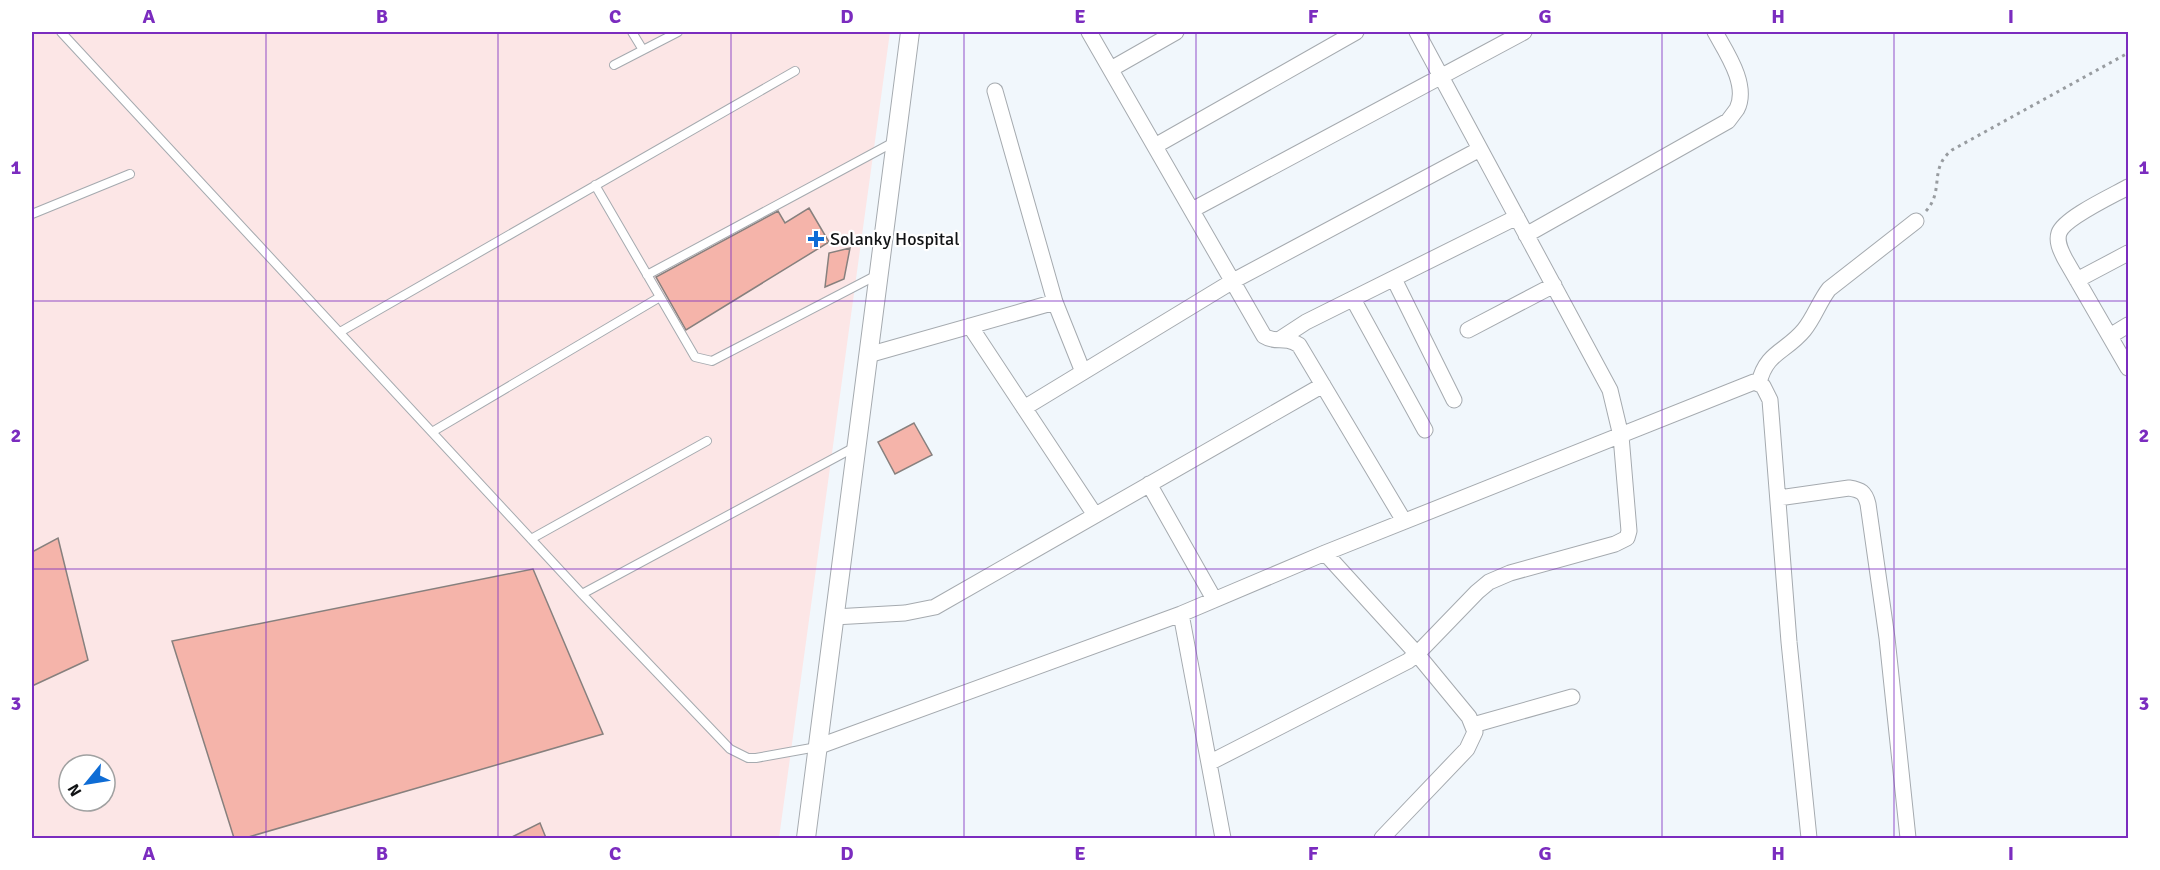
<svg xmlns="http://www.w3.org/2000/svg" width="2160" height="870" viewBox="0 0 2160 870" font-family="Signika,sans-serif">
  <rect width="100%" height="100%" fill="#f1f7fc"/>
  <!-- industrial -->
  <path fill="#fce6e6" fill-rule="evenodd" d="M32,32H890L779,838H32ZM69,765H105V801H69Z"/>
  <!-- building -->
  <path fill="#f5b4aa" stroke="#87807e" stroke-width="1.5" d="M809,208L829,242L686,330L656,277L778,211L785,223Z
    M850,248L844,279L825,287L829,253Z
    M914,423L932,455L895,474L878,442Z
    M58,538L88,660L32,686V552Z
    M533,569L603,734L245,838H234L172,641Z
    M540,823L546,838H510Z"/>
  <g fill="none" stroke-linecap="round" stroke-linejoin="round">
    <defs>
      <path id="service" d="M61,32L582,594L730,749L748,758H756L817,747
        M632,32L643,50
        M614,65L678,32
        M595,185L695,357L712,361L877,275
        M32,214L130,174
        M647,275L894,142
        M340,332L795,71
        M432,432L660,297
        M531,539L707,441
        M582,594L855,447"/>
      <path id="minor" d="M1089,32L1264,336C1276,344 1284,335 1299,345L1404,521
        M1111,69L1176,32
        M995,91L1055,302L1083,372
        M1155,146L1356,32
        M2128,187C2114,195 2064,218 2059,233C2056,242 2061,251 2065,259L2128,368
        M1192,210L1524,32
        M1526,235L1728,121C1731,117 1734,113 1737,109C1749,85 1726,52 1715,32
        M1394,279L1454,400
        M2077,280L2128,253
        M1353,299L1425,430
        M970,326L1095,515
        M1468,330L1554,285
        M2110,336L2128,325
        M1280,339L1306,322L1517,217
        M868,355L1055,302
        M1759,383C1766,352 1786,352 1804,330C1814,318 1819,302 1829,289L1916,221
        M1024,408L1233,281L1480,149
        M1149,484L1214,599
        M1778,498L1849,488C1861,490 1865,492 1868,504L1887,638L1908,838
        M1325,553L1417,654L1469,717L1475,732L1467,749L1382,838
        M1181,614L1223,838
        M834,617L905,613L935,607L1323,385
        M1473,725L1572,697
        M817,747L1181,614L1325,553L1754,382L1763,386L1770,400L1789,642L1809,838
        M1209,763L1408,661L1417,654L1477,592L1489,582L1510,573L1615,544L1627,538L1629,531L1621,436L1610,390L1417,32"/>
      <path id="tertiary" d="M806,838L910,32"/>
    </defs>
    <!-- service casing -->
    <use href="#service" stroke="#a5aaaf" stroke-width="10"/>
    <!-- minor casing -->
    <use href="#minor" stroke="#a5aaaf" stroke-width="17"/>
    <!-- tertiary casing -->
    <use href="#tertiary" stroke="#a5aaaf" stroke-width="20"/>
    <!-- path -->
    <path stroke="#989ca0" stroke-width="3" stroke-dasharray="3 4.5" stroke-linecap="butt" d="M1926,211C1945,190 1928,169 1952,150L2128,53"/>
    <!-- service -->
    <use href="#service" stroke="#fff" stroke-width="8"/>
    <!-- minor -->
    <use href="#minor" stroke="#fff" stroke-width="15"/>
    <!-- tertiary -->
    <use href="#tertiary" stroke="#fff" stroke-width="18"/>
  </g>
  <!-- grid -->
  <path fill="none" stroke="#7b2cbf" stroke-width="1.5" stroke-opacity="0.55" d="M266,32V838M498,32V838M731,32V838M964,32V838M1196,32V838M1429,32V838M1662,32V838M1894,32V838M32,301H2128M32,569H2128"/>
  <!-- markers -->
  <path fill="#0e6cd5" stroke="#fff" stroke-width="2" d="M813 230h6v6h6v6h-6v6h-6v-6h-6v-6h6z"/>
  <g text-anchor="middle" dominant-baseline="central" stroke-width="4.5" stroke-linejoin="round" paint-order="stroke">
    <!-- poi labels -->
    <g font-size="18" fill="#111315" stroke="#fff" text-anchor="start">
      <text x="830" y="239">Solanky Hospital</text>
    </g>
  </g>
  <!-- border -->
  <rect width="2160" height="870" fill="none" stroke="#ffffff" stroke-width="66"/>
  <!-- north arrow -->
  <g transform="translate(87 783) rotate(240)"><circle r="28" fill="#ffffff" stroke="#a0a1a1" stroke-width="1.5"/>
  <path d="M0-4.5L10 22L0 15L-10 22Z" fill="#0e6cd5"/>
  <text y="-9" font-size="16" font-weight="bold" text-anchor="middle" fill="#111315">N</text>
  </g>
  <rect x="33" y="33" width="2094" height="804" fill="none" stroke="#7b2cbf" stroke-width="2"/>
  <g font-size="20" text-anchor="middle" font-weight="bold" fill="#7b2cbf">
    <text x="149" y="23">A</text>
    <text x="382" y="23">B</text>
    <text x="615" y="23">C</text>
    <text x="847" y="23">D</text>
    <text x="1080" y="23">E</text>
    <text x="1313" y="23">F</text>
    <text x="1545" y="23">G</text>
    <text x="1778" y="23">H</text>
    <text x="2011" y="23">I</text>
    <text x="16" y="174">1</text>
    <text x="2144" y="174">1</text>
    <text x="16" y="442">2</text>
    <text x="2144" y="442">2</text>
    <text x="16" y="710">3</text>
    <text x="2144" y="710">3</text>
    <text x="149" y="860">A</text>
    <text x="382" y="860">B</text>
    <text x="615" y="860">C</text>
    <text x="847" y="860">D</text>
    <text x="1080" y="860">E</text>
    <text x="1313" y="860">F</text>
    <text x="1545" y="860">G</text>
    <text x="1778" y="860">H</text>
    <text x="2011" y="860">I</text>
  </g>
</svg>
